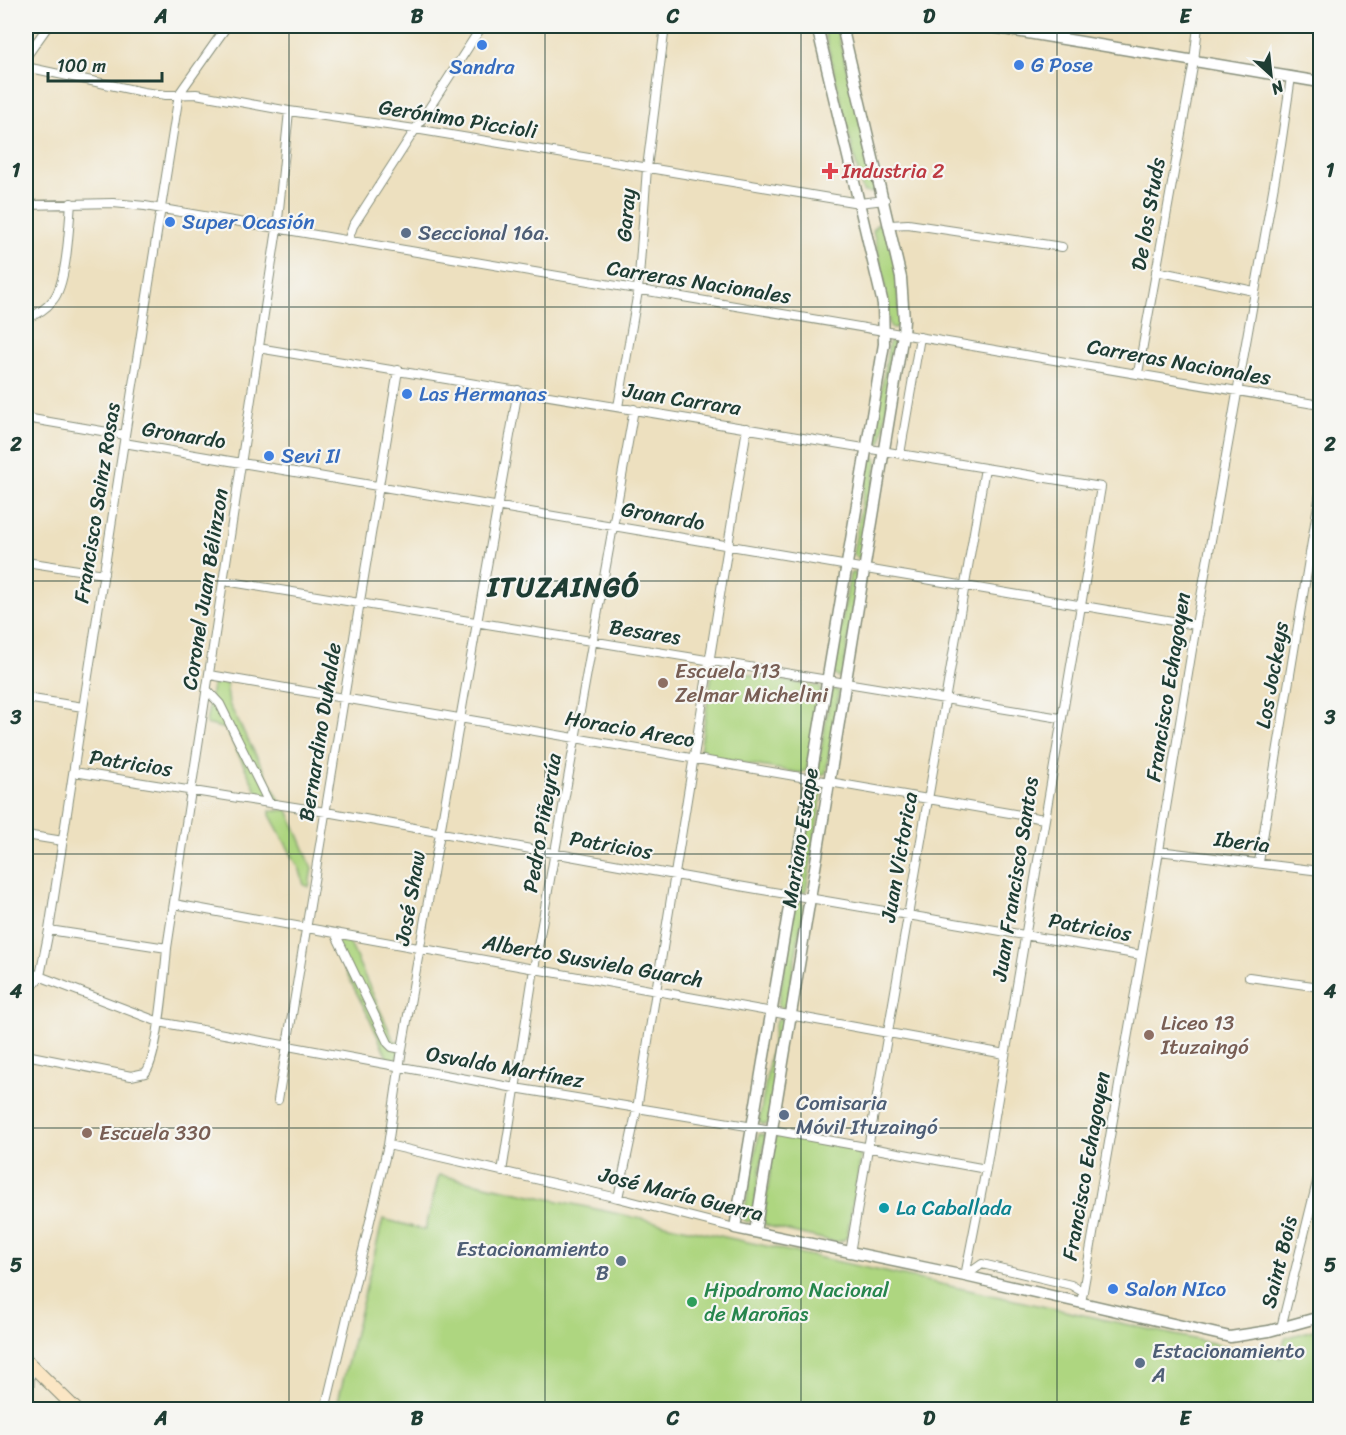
<svg xmlns="http://www.w3.org/2000/svg" width="1346" height="1435" viewBox="0 0 1346 1435" font-family="Sriracha,sans-serif">
  <rect width="100%" height="100%" fill="#f6f6f2"/>
  <filter id="ink" filterUnits="userSpaceOnUse"><feTurbulence type="fractalNoise" baseFrequency=".0167" numOctaves="2"/><feDisplacementMap in="SourceGraphic" scale="12" xChannelSelector="R" yChannelSelector="G"/><feConvolveMatrix kernelMatrix="1 2 1 2 8 2 1 2 1" color-interpolation-filters="sRGB"/></filter>
  <filter id="wash" filterUnits="userSpaceOnUse"><feTurbulence type="fractalNoise" baseFrequency=".008" numOctaves="4" result="noise"/><feDisplacementMap in="SourceGraphic" scale="24" xChannelSelector="R" yChannelSelector="G"/><feGaussianBlur stdDeviation="1.35" result="paint"/><feColorMatrix in="noise" values="0 0 0 0 0 0 0 0 0 0 0 0 0 0 0 0 0 1.4 0 .05"/><feComposite in="paint" operator="in"/></filter>
  <g filter="url(#wash)">
    <rect width="100%" height="100%" fill="#ede0bf"/>
    <!-- green -->
    <path fill="#aed680" stroke="#668a5a" stroke-width="1.5" d="M823,26H836L876,187L875,191L871,193L864,192L862,189Z
      M882,223L885,225L896,267L900,323L894,329L891,328L889,323L884,279L873,231L876,225Z
      M894,339L897,341L881,444L876,445L873,442L889,343Z
      M873,456L877,460L862,556L858,558L853,554L869,459Z
      M854,572L858,576L843,675L838,677L833,673L850,574Z
      M717,669L821,687L807,770L800,773L702,756L700,751L712,673Z
      M220,682H226L229,704L281,803L261,800L226,729L206,724L212,686Z
      M835,689L839,692L826,773L822,775L817,772L831,691Z
      M819,785L823,788L806,891L802,893L797,890L814,787Z
      M288,810L312,868L309,887L304,885L300,870L270,815V811Z
      M800,900L804,906L787,1007L783,1009L778,1005L795,903Z
      M347,937L394,1041L401,1042C399,1051 400,1061 389,1062L370,1019L332,945V938Z
      M781,1018L785,1021L768,1124L764,1125L759,1122L776,1020Z
      M759,1134L765,1135V1140L752,1220L747,1222L743,1219Z
      M779,1135L856,1149L861,1157L847,1237L842,1241L835,1242L768,1226L763,1223L775,1138Z
      M439,1175L1281,1358L1285,1338L1320,1328V1409H336L383,1219L425,1230Z"/>
  </g>
  <g filter="url(#ink)">
    <g fill="none" stroke-linecap="round" stroke-linejoin="round">
      <defs>
        <path id="minor" d="M1053,37L1055,26
          M26,57L48,26
          M26,67L143,92L166,95L196,94L289,111L415,129L859,203L885,200
          M26,205L113,203L145,206L1320,405
          M890,225L908,224L1062,247
          M348,241L353,226L482,26
          M1156,271L1254,291
          M26,318C36,315 46,309 53,300C67,284 69,226 71,203
          M258,348L1101,487L986,1169L965,1276
          M1138,373L1194,61L1198,26
          M618,407L638,291L647,168L665,26
          M26,418L125,435
          M124,443L1196,625
          M900,454L920,337
          M26,562L104,574
          M225,581L1060,718
          M210,675L1044,819
          M207,690L220,704L269,803
          M26,698L83,707
          M74,772L326,812L675,875L1141,955
          M26,835L63,841
          M1159,851L1320,871
          M1259,862L1320,493
          M174,904L1005,1054
          M49,930L167,948
          M335,933L388,1043L392,1047L402,1049
          M26,971L159,1022L515,1088L772,1130L986,1169
          M1249,977L1320,987
          M26,996L40,976L49,930L125,435L179,94L227,26
          M26,1055L131,1076L145,1073C158,1061 165,971 167,948L277,229L289,111
          M278,1100L398,370
          M388,1145L618,1198L735,1228
          M502,1172L534,969L634,409
          M618,1198L637,1109L747,428
          M850,1253L985,468
          M965,1276L982,1264L1071,1285L1083,1292
          M1081,1303L1146,930L1196,625L1281,145L1291,77
          M1281,1328L1320,1170
          M29,1410L30,1364
          M325,1410L388,1145L402,1049L518,390"/>
        <path id="tertiary" d="M817,26L883,304L884,344L735,1228L965,1276L1230,1337L1269,1331L1320,1317
          M986,26L1320,82
          M755,1232L903,334L904,320L901,278L842,26"/>
        <path id="secondary" d="M26,1360L77,1410"/>
      </defs>
      <!-- minor casing -->
      <use href="#minor" stroke="#868e7a" stroke-width="10"/>
      <!-- tertiary casing -->
      <use href="#tertiary" stroke="#868e7a" stroke-width="13"/>
      <!-- secondary casing -->
      <use href="#secondary" stroke="#868e7a" stroke-width="14"/>
      <!-- minor -->
      <use href="#minor" stroke="#fff" stroke-width="8"/>
      <!-- tertiary -->
      <use href="#tertiary" stroke="#fff" stroke-width="10"/>
      <!-- secondary -->
      <use href="#secondary" stroke="#fbe6c4" stroke-width="12"/>
    </g>
  </g>
  <!-- grid -->
  <path fill="none" stroke="#1f3d34" stroke-width="1.5" stroke-opacity="0.55" d="M289,26V1410M545,26V1410M801,26V1410M1057,26V1410M26,307H1320M26,581H1320M26,854H1320M26,1128H1320"/>
  <!-- markers -->
  <g fill="#3f7fe0" stroke="#f6f6f2" stroke-width="2">
    <circle cx="482" cy="45" r="6"/>
    <circle cx="1019" cy="65" r="6"/>
    <circle cx="170" cy="222" r="6"/>
    <circle cx="407" cy="394" r="6"/>
    <circle cx="269" cy="456" r="6"/>
    <circle cx="1113" cy="1289" r="6"/>
  </g>
  <path fill="#e0444e" stroke="#f6f6f2" stroke-width="2" d="M827 162h6v6h6v6h-6v6h-6v-6h-6v-6h6z"/>
  <g fill="#5c6f8a" stroke="#f6f6f2" stroke-width="2">
    <circle cx="406" cy="233" r="6"/>
    <circle cx="784" cy="1115" r="6"/>
    <circle cx="621" cy="1261" r="6"/>
    <circle cx="1140" cy="1363" r="6"/>
  </g>
  <g fill="#8d6e63" stroke="#f6f6f2" stroke-width="2">
    <circle cx="663" cy="683" r="6"/>
    <circle cx="1149" cy="1035" r="6"/>
    <circle cx="87" cy="1133" r="6"/>
  </g>
  <circle fill="#0f9aa8" stroke="#f6f6f2" stroke-width="2" cx="884" cy="1208" r="6"/>
  <circle fill="#2e9e5b" stroke="#f6f6f2" stroke-width="2" cx="692" cy="1302" r="6"/>
  <g text-anchor="middle" dominant-baseline="central" stroke-width="4.5" stroke-linejoin="round" paint-order="stroke">
    <!-- shop labels -->
    <g font-size="21" fill="#366cbe" stroke="#f6f6f2" text-anchor="start">
      <text x="1031" y="65">G Pose</text>
      <text x="482" y="67" text-anchor="middle">Sandra</text>
      <text x="182" y="222">Super Ocasión</text>
      <text x="419" y="394">Las Hermanas</text>
      <text x="281" y="456">Sevi II</text>
      <text x="1125" y="1289">Salon NIco</text>
    </g>
    <!-- street labels -->
    <g font-size="21" fill="#1f3d34" stroke="#f6f6f2">
      <text transform="translate(458 119) rotate(9)">Gerónimo Piccioli</text>
      <text transform="translate(1148 214) rotate(-80)">De los Studs</text>
      <text transform="translate(626 215) rotate(-85)">Garay</text>
      <text transform="translate(699 282) rotate(9)">Carreras Nacionales</text>
      <text transform="translate(1179 362) rotate(10)">Carreras Nacionales</text>
      <text transform="translate(682 399) rotate(9)">Juan Carrara</text>
      <text transform="translate(184 435) rotate(9)">Gronardo</text>
      <text transform="translate(97 503) rotate(-81)">Francisco Sainz Rosas</text>
      <text transform="translate(663 516) rotate(10)">Gronardo</text>
      <text transform="translate(205 589) rotate(-81)">Coronel Juan Bélinzon</text>
      <text transform="translate(645 632) rotate(9)">Besares</text>
      <text transform="translate(1272 675) rotate(-80)">Los Jockeys</text>
      <text transform="translate(1168 687) rotate(-81)">Francisco Echagoyen</text>
      <text transform="translate(630 729) rotate(10)">Horacio Areco</text>
      <text transform="translate(320 732) rotate(-81)">Bernardino Duhalde</text>
      <text transform="translate(131 763) rotate(9)">Patricios</text>
      <text transform="translate(542 823) rotate(-80)">Pedro Piñeyrúa</text>
      <text transform="translate(800 838) rotate(-81)">Mariano Estape</text>
      <text transform="translate(1242 842) rotate(7)">Iberia</text>
      <text transform="translate(611 845) rotate(10)">Patricios</text>
      <text transform="translate(899 857) rotate(-80)">Juan Victorica</text>
      <text transform="translate(1015 879) rotate(-81)">Juan Francisco Santos</text>
      <text transform="translate(410 898) rotate(-80)">José Shaw</text>
      <text transform="translate(1090 927) rotate(10)">Patricios</text>
      <text transform="translate(593 961) rotate(10)">Alberto Susviela Guarch</text>
      <text transform="translate(505 1067) rotate(10)">Osvaldo Martínez</text>
      <text transform="translate(1086 1166) rotate(-80)">Francisco Echagoyen</text>
      <text transform="translate(681 1194) rotate(14)">José María Guerra</text>
      <text transform="translate(1279 1262) rotate(-76)">Saint Bois</text>
    </g>
    <!-- health labels -->
    <g font-size="21" fill="#be3a42" stroke="#f6f6f2" text-anchor="start">
      <text x="842" y="171">Industria 2</text>
    </g>
    <!-- service labels -->
    <g font-size="21" fill="#4e5e75" stroke="#f6f6f2" text-anchor="start">
      <text x="418" y="233">Seccional 16a.</text>
      <text x="796" y="1103">Comisaria<tspan x="796" dy="24">Móvil Ituzaingó</tspan></text>
      <text x="609" y="1249" text-anchor="end">Estacionamiento<tspan x="609" dy="24">B</tspan></text>
      <text x="1152" y="1351">Estacionamiento<tspan x="1152" dy="24">A</tspan></text>
    </g>
    <!-- education labels -->
    <g font-size="21" fill="#785e54" stroke="#f6f6f2" text-anchor="start">
      <text x="675" y="671">Escuela 113<tspan x="675" dy="24">Zelmar Michelini</tspan></text>
      <text x="1161" y="1023">Liceo 13<tspan x="1161" dy="24">Ituzaingó</tspan></text>
      <text x="99" y="1133">Escuela 330</text>
    </g>
    <!-- culture labels -->
    <g font-size="21" fill="#0d838f" stroke="#f6f6f2" text-anchor="start">
      <text x="896" y="1208">La Caballada</text>
    </g>
    <!-- leisure labels -->
    <g font-size="21" fill="#27864d" stroke="#f6f6f2" text-anchor="start">
      <text x="704" y="1290">Hipodromo Nacional<tspan x="704" dy="24">de Maroñas</tspan></text>
    </g>
    <!-- district labels -->
    <g font-size="27" font-weight="bold" letter-spacing="1.5" fill="#1f3d34" stroke="#f6f6f2">
      <text x="564" y="587">ITUZAINGÓ</text>
    </g>
  </g>
  <!-- margin -->
  <rect width="1346" height="1435" fill="none" stroke="#f6f6f2" stroke-width="66"/>
  <!-- north arrow -->
  <g transform="translate(1271 75) rotate(153)" stroke="#f6f6f2" stroke-width="4.5" paint-order="stroke">
  <path d="M0-4.5L10 22L0 15L-10 22Z" fill="#1f3d34"/>
  <text y="-9" font-size="16" font-weight="bold" text-anchor="middle" fill="#1f3d34">N</text>
  </g>
  <!-- scale -->
  <path d="M48 72v9h114v-9" fill="none" stroke="#1f3d34" stroke-width="3"/>
  <text x="57" y="72" font-size="18" fill="#1f3d34" stroke="#f6f6f2" stroke-width="4.5" paint-order="stroke">100 m</text>
  <rect x="33" y="33" width="1280" height="1369" fill="none" stroke="#1f3d34" stroke-width="2"/>
  <g font-size="20" text-anchor="middle" font-weight="bold" fill="#1f3d34">
    <text x="161" y="23">A</text>
    <text x="417" y="23">B</text>
    <text x="673" y="23">C</text>
    <text x="929" y="23">D</text>
    <text x="1185" y="23">E</text>
    <text x="16" y="177">1</text>
    <text x="1330" y="177">1</text>
    <text x="16" y="451">2</text>
    <text x="1330" y="451">2</text>
    <text x="16" y="724">3</text>
    <text x="1330" y="724">3</text>
    <text x="16" y="998">4</text>
    <text x="1330" y="998">4</text>
    <text x="16" y="1272">5</text>
    <text x="1330" y="1272">5</text>
    <text x="161" y="1425">A</text>
    <text x="417" y="1425">B</text>
    <text x="673" y="1425">C</text>
    <text x="929" y="1425">D</text>
    <text x="1185" y="1425">E</text>
  </g>
</svg>
